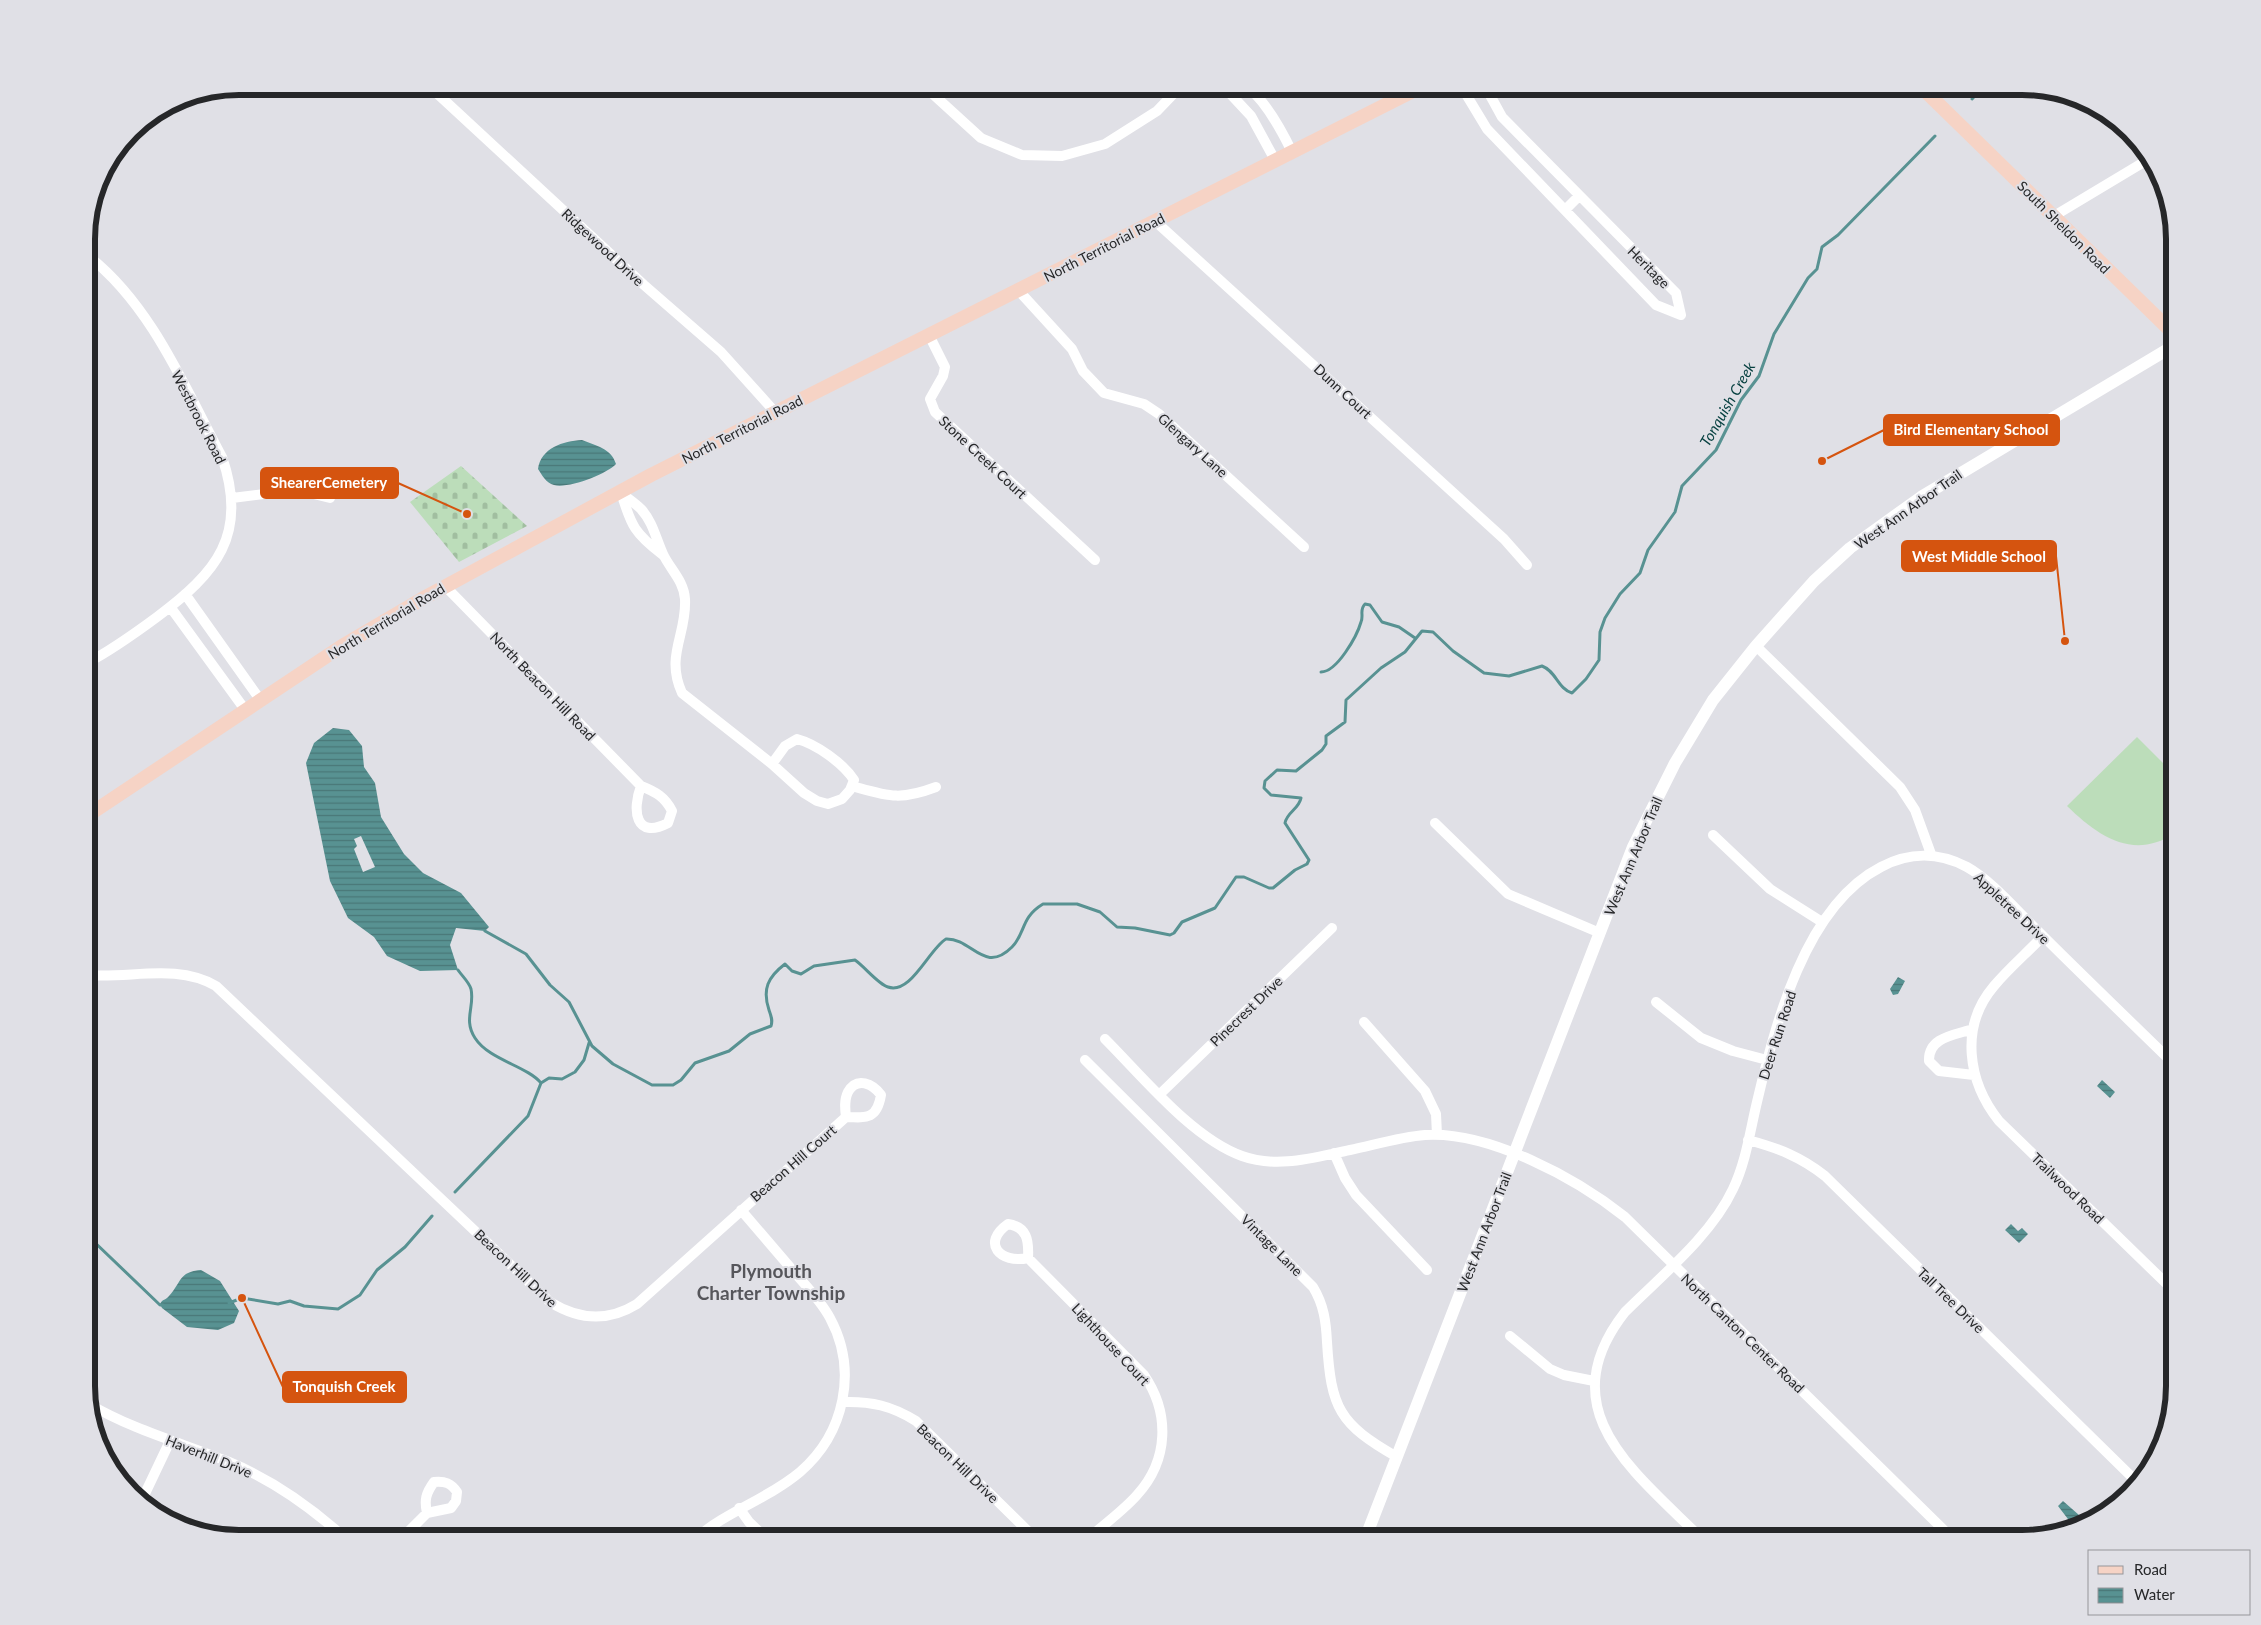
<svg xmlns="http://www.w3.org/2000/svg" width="2261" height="1625" viewBox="0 0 2261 1625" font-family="Lato,sans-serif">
  <defs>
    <pattern id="cemetery-stones" width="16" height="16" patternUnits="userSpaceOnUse" patternTransform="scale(1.25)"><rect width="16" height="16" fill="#bcddba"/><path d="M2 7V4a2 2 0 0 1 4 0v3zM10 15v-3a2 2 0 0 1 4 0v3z" fill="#a1bea0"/></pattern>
    <pattern id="water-rules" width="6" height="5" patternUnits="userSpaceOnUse" patternTransform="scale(1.25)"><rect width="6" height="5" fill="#589292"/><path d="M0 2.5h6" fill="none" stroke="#497777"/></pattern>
  </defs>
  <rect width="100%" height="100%" fill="#e0e0e6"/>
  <!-- cemetery -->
  <path fill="url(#cemetery-stones)" d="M461,466L527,526L459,562L410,502Z"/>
  <!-- pitch -->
  <path fill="#bcddba" d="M2137,737L2175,775V833C2133,861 2098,836 2067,806Z"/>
  <!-- water -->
  <path fill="url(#water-rules)" fill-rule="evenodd" d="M582,440C596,446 611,448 616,464C607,474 568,489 554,485C546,483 542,475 538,469C541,448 563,441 582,440Z
    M333,728L349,730L362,746L364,767L375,783L381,817L404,854L423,873L461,893L489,927L485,931L456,928L450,945L458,970L420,971L387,956L374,937L348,918L330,881L306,763L314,743ZM361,836L375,867L363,872L354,849L357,846L354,839Z
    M1898,977L1905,981L1898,994L1893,995L1890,989Z
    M2102,1080L2115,1092L2110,1098L2097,1086Z
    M2011,1224L2018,1231L2022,1228L2028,1234L2019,1243L2005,1230Z
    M201,1270L220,1281L239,1311L234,1323L218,1330L187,1327L162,1308L160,1304C163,1298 165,1301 169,1296C182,1282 178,1272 201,1270Z
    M2063,1501L2079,1515L2071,1523L2058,1506Z"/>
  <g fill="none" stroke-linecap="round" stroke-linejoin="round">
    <!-- stream -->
    <path stroke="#589292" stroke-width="3" d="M1972,99L1984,86
      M1321,672C1337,672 1357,636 1361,622C1364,615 1359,610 1365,604L1370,605L1382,622L1399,627L1415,638
      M485,931L526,954L550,985L569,1002L592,1046L613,1064L652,1085H673L681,1080L695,1063L729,1051L750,1034L771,1026C773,1020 771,1016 769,1010C762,989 768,977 785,964L792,971L801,974L814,966L855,960C865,967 878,984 888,987C911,995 929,949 946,939C972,938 984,975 1012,947C1026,933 1020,918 1043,904H1077L1100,912L1117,927L1135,928L1170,935L1174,933L1182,922L1215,908L1236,877H1244L1269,888H1273L1295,870L1307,864L1309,860L1285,823C1287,812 1299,809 1301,798L1271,795L1264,788L1265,781L1277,770L1296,771L1322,750L1326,744V736L1345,722L1346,700L1381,668L1405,652L1422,631L1433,632L1453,651L1484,673L1509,676L1542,666C1556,671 1558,689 1572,693L1586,679L1599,660L1600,632L1605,618L1620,594L1640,573L1648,550L1675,512L1682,486L1716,450L1741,400L1759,376L1774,334L1808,278L1817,269L1822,247L1838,235L1935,136
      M458,970C462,976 469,982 471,989C475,1006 463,1020 475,1038C489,1060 527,1066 541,1083
      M455,1192L528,1116L541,1083L549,1078L562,1079L575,1072L584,1060L589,1043
      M87,1235L160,1305H163
      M229,1303L242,1298L278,1304L290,1301L304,1306L338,1309L360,1295L377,1270L405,1247L432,1216"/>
    <!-- minor -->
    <path stroke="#fff" stroke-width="10" d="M429,86L644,285L721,352L775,412
      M924,86L981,138L1022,155L1062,156L1105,144L1157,111L1181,86
      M1223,86L1251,116L1275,160
      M1247,86C1267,103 1281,129 1292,152
      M1394,86L1400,98
      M1461,86L1487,129L1656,305L1681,315
      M1485,86L1502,117L1676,293L1681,315
      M1565,210L1579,196
      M2054,216L2149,159
      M1155,221L1504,539L1527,565
      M87,255C151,304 185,388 222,457C249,535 216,573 157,617C134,634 112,650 87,663
      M1018,290L1072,349L1083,371L1104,393L1144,404L1159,414L1304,547
      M929,335L945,367L943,376L930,399L935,412L1095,560
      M620,492C627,498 635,503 641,509C653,522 656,539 663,554C670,569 684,581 685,599C687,635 665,655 682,693L772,764L804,793L817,801L828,804L842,799L850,790L854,780C843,763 816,744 797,739L785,746L772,764
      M621,492C631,526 635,534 663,555
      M232,498L297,490L330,498
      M445,586L641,786C656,792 665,797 672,811L668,823C635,840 632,810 641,786
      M185,594L261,701
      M171,608L246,711
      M1756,646L1900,787L1915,810L1931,854
      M852,786C888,796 899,801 936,787
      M1435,823L1508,894L1600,933
      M1713,835L1770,889L1822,922
      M2043,936C2027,953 2009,968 1994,986C1959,1027 1968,1082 1999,1121L2175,1292
      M87,975C130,979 176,963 216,986L550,1302C579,1320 608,1322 637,1304L846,1117C867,1118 877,1119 881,1095C873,1084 857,1076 848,1092C844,1100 845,1109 846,1117
      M1656,1002L1701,1038L1733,1051L1767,1060
      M1364,1022L1425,1091L1436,1114L1437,1135
      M1973,1029C1955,1035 1928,1037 1929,1061L1939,1071L1974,1075
      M1105,1039C1143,1077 1192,1138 1242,1156C1278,1169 1315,1157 1350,1150C1374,1145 1400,1137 1425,1135C1489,1131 1576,1178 1625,1217L1953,1539
      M1085,1060L1313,1287C1324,1305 1326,1322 1327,1342C1331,1408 1339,1424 1397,1457
      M1160,1094L1332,928
      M1748,1140C1778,1148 1801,1157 1825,1176L2138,1483
      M1334,1153L1345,1178L1356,1195L1427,1270
      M1028,1258C1000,1264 981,1243 1008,1224C1027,1227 1029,1240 1028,1258L1144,1375C1170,1413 1169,1460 1137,1495C1123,1511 1104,1524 1088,1539
      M1510,1336L1550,1369L1564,1375L1594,1381
      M843,1402C871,1401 892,1406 916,1421L1036,1539
      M89,1404C133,1430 182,1443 229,1462C273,1480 312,1508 346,1539
      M141,1502L170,1441
      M739,1508L749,1522L767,1539
      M401,1539L427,1513L451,1508L456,1501L457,1492C451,1483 445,1481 434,1482C426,1493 424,1500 427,1513
      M695,1539C727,1511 768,1499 800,1472C845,1433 858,1370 830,1318C821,1301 807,1287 795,1273C777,1252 759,1231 741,1210
      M1702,1539C1635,1472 1548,1410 1625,1312C1661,1276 1711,1236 1733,1189C1746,1162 1750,1131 1757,1102C1775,1025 1805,906 1881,867C1909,852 1939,852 1967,867C1992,881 2017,911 2038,931C2083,976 2129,1020 2175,1065"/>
    <!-- tertiary -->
    <path stroke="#fff" stroke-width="12" d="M1365,1539L1633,847L1675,763L1713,700L1756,646L1814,581L1850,548L1921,497L2175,345"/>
    <!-- secondary -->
    <path stroke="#f6d3c5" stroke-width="14" d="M1920,86L2175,335
      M87,816L342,646L422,599L651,475L1423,86"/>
  </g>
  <g text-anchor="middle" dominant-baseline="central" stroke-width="4" stroke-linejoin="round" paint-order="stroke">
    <!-- street labels -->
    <g font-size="14" fill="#262729" stroke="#e0e0e6">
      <text transform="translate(2064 227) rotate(45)">South Sheldon Road</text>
      <text transform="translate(603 247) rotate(43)">Ridgewood Drive</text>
      <text transform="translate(1104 247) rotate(-27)">North Territorial Road</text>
      <text transform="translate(1649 267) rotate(45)">Heritage</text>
      <text transform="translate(1343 391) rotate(43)">Dunn Court</text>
      <text transform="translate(199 417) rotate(63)">Westbrook Road</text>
      <text transform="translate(742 429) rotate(-27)">North Territorial Road</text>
      <text transform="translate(1193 445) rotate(42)">Glengary Lane</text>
      <text transform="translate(983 457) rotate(43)">Stone Creek Court</text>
      <text transform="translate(1908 509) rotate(-35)">West Ann Arbor Trail</text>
      <text transform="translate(386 621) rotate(-31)">North Territorial Road</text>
      <text transform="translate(543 686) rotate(46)">North Beacon Hill Road</text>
      <text transform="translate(1633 856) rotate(-67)">West Ann Arbor Trail</text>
      <text transform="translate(2012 908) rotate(43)">Appletree Drive</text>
      <text transform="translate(1246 1011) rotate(-44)">Pinecrest Drive</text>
      <text transform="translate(1777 1035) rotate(-72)">Deer Run Road</text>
      <text transform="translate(793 1163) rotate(-41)">Beacon Hill Court</text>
      <text transform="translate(2068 1188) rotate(44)">Trailwood Road</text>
      <text transform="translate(1484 1232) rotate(-69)">West Ann Arbor Trail</text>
      <text transform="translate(1272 1245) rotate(45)">Vintage Lane</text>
      <text transform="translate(516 1268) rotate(43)">Beacon Hill Drive</text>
      <text transform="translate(1951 1300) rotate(44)">Tall Tree Drive</text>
      <text transform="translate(1743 1333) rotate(44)">North Canton Center Road</text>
      <text transform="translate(1111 1344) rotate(47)">Lighthouse Court</text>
      <text transform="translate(209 1456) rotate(22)">Haverhill Drive</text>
      <text transform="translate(958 1463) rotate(44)">Beacon Hill Drive</text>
    </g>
    <!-- water labels -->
    <g font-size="15" font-style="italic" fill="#053f3f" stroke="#e0e0e6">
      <text transform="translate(1727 404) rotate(-60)">Tonquish Creek</text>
    </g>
    <!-- district labels -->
    <g font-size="19" font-weight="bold" fill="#56565b" stroke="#e0e0e6">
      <text x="771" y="1270">Plymouth<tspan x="771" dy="22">Charter Township</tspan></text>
    </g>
  </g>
  <!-- crop -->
  <path d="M0 0H2261V1625H0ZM239 95H2022A144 144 0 0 1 2166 239V1386A144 144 0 0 1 2022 1530H239A144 144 0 0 1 95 1386V239A144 144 0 0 1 239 95Z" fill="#e0e0e6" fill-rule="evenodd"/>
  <path fill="none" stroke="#262729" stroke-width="6" d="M239 95H2022A144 144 0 0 1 2166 239V1386A144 144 0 0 1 2022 1530H239A144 144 0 0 1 95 1386V239A144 144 0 0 1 239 95Z"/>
  <!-- callouts -->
  <path fill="none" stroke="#d5540f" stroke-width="2" d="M1822 461L1884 430M467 514L398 483M2065 641L2056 556M242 1298L283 1387"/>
  <g fill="#d5540f" stroke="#e0e0e6" stroke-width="2">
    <circle cx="1822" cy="461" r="5"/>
    <circle cx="467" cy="514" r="5"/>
    <circle cx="2065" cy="641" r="5"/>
    <circle cx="242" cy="1298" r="5"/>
  </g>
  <g fill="#d5540f" stroke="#d5540f" stroke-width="2">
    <rect x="1884" y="415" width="175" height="30" rx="5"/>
    <rect x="261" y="468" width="137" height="30" rx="5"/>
    <rect x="1902" y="541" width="154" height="30" rx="5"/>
    <rect x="283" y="1372" width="123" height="30" rx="5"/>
  </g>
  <g font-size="15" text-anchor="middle" font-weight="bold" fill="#fff">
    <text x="1971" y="435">Bird Elementary School</text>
    <text x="329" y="488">ShearerCemetery</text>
    <text x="1979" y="562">West Middle School</text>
    <text x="344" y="1392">Tonquish Creek</text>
  </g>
  <!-- legend -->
  <rect x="2088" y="1550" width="162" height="65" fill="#e0e0e6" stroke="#96969a"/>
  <rect x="2098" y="1566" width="25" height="8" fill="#f6d3c5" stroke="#96969a"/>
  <text x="2134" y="1575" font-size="15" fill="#262729">Road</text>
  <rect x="2098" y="1588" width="25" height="15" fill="url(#water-rules)" stroke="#96969a"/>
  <text x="2134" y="1600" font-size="15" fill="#262729">Water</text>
</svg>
